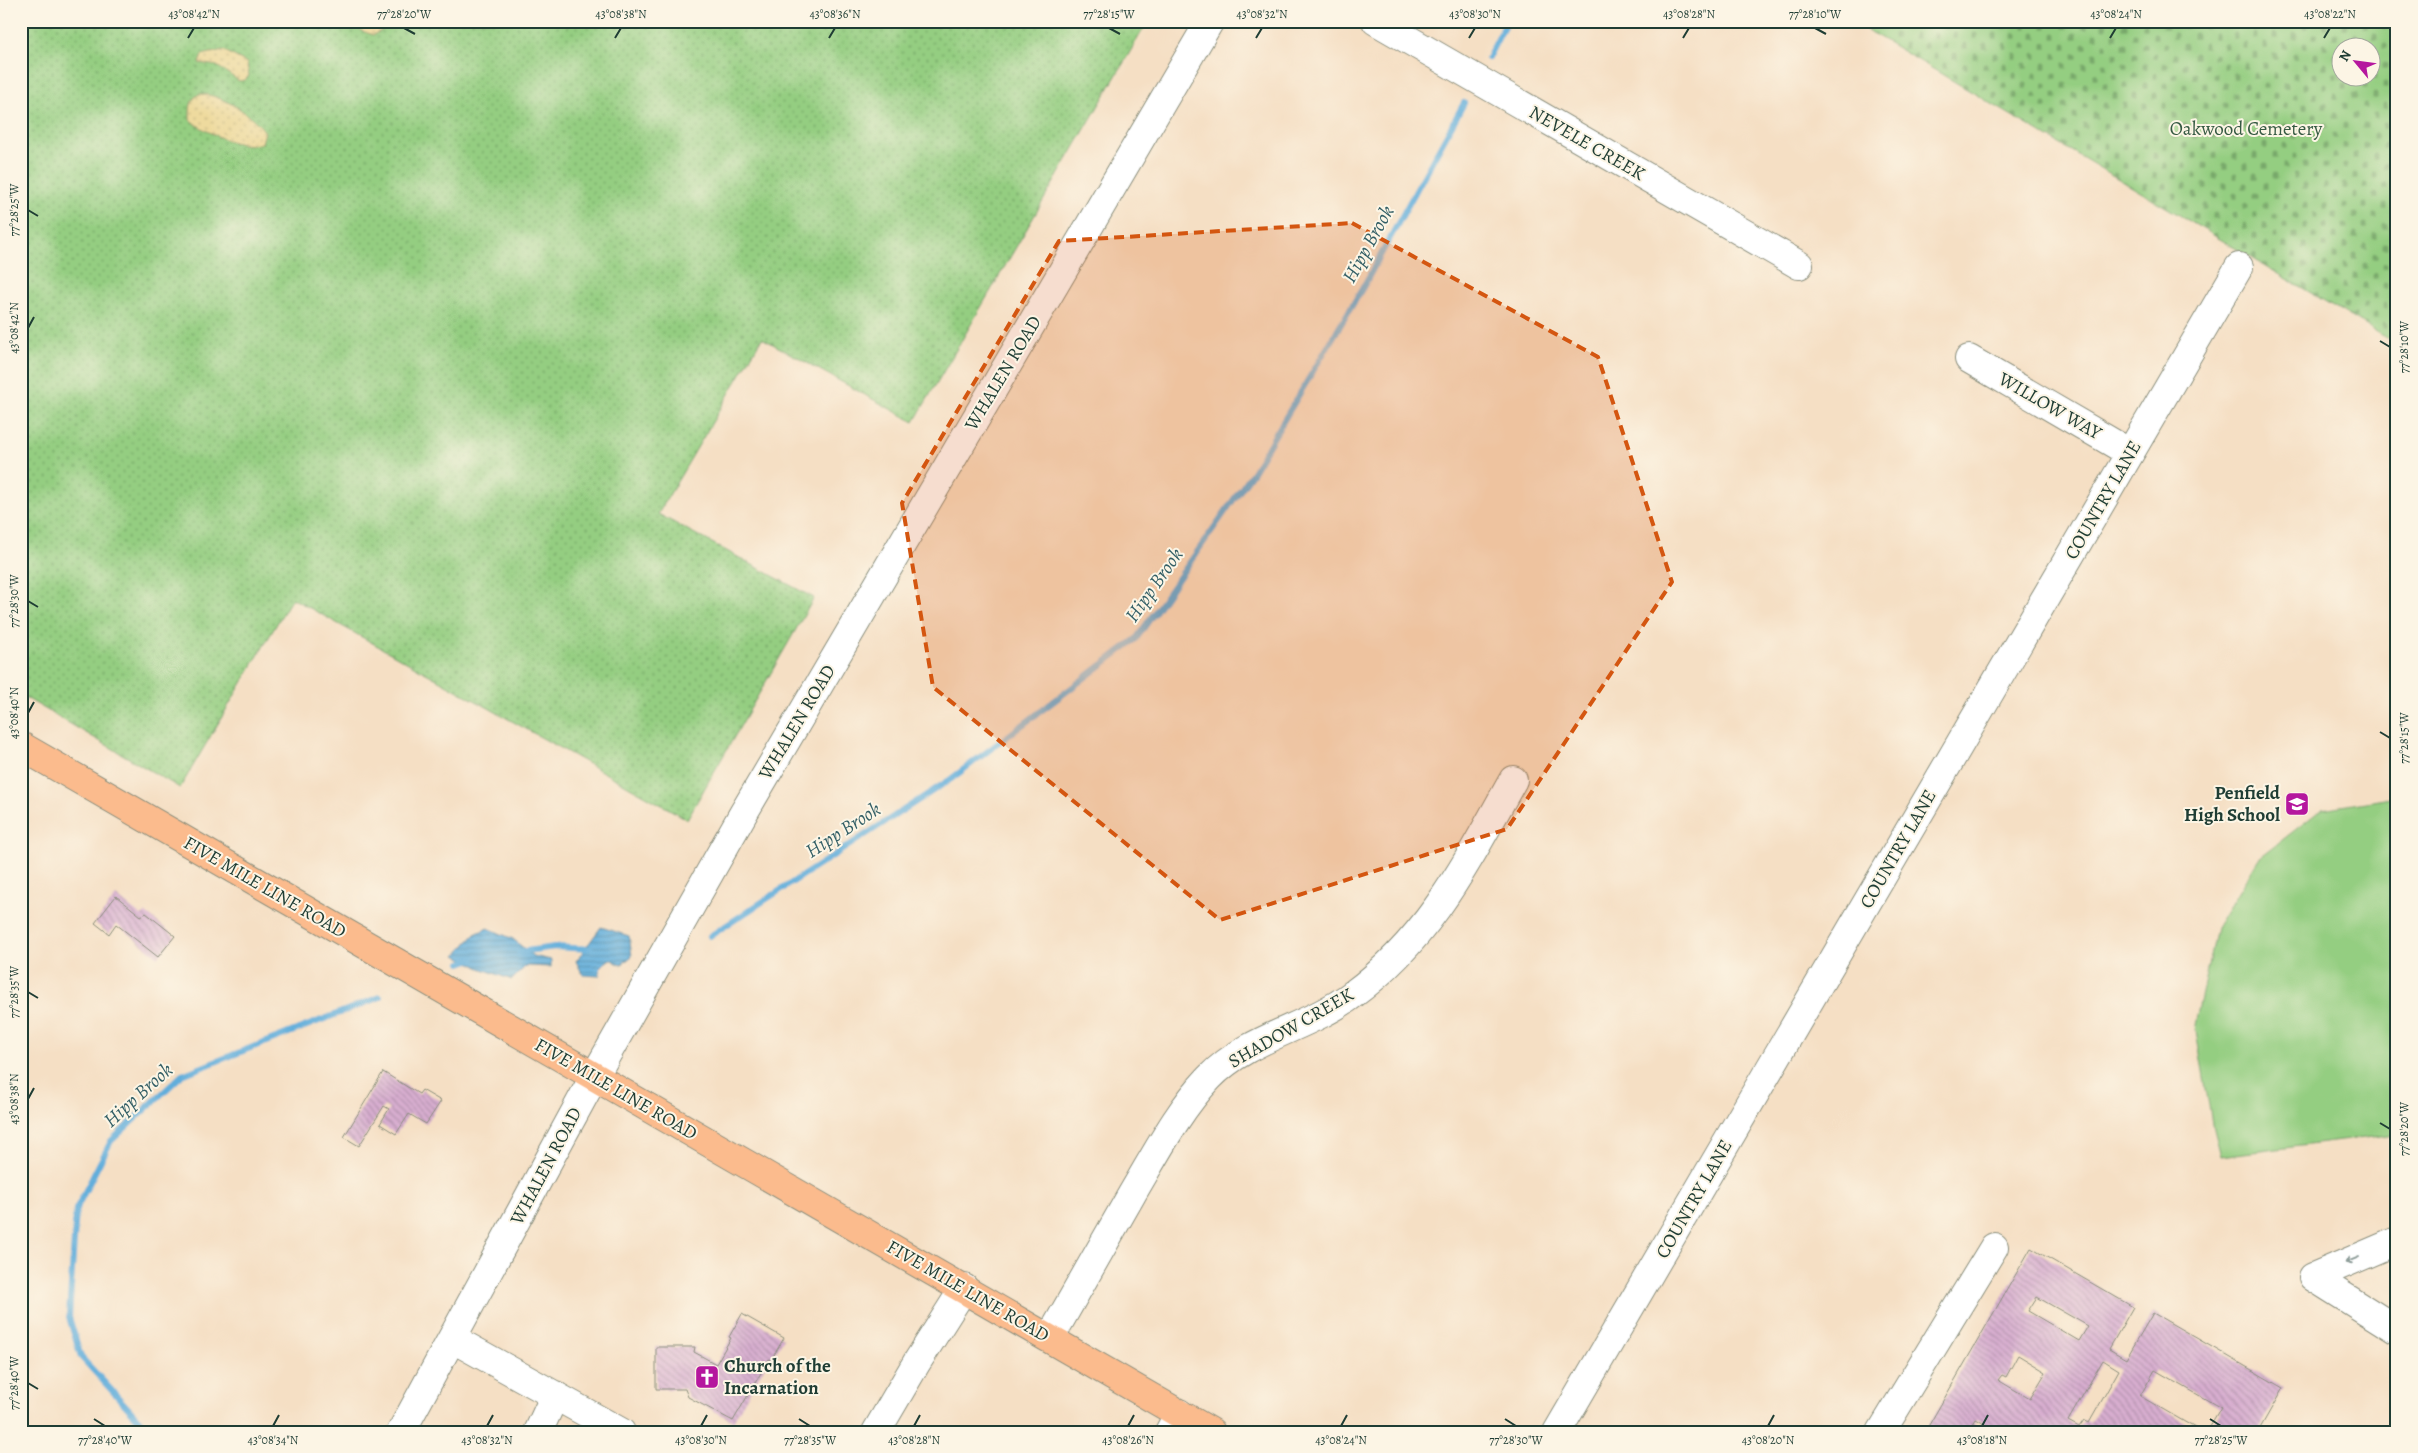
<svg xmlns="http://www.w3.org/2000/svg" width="2418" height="1453" viewBox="0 0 2418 1453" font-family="Alegreya,serif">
  <defs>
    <pattern id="grass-dots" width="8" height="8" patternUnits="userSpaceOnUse" patternTransform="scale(1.25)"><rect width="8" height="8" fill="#94ce81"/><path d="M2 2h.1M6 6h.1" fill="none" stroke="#78a86a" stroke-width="1.8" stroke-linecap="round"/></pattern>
    <pattern id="sand-dots" width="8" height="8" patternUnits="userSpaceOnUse" patternTransform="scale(1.25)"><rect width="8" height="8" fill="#eeda9e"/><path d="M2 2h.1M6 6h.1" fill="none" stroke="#ccbc89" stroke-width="1.8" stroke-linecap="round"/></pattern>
    <pattern id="cemetery-stones" width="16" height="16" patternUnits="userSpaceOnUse" patternTransform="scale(1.25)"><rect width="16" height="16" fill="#94ce81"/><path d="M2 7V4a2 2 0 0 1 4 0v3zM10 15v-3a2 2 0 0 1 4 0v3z" fill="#78a86a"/></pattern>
    <pattern id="water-rules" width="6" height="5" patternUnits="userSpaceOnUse" patternTransform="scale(1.25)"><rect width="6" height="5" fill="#62aedb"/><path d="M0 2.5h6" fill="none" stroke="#508fb2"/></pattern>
    <pattern id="building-back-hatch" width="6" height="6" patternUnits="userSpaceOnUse" patternTransform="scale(1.25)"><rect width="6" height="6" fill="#d8aed0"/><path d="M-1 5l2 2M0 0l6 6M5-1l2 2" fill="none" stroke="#af8faa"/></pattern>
  </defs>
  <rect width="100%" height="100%" fill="#fcf5e5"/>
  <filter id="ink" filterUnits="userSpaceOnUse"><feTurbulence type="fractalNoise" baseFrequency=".02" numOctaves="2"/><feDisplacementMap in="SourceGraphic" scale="10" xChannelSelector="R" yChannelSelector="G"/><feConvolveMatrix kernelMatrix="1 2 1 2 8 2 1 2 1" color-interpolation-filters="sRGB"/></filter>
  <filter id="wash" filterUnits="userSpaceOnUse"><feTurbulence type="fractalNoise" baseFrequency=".0096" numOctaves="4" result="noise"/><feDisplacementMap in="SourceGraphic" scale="20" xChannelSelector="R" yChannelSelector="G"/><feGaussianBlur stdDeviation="1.12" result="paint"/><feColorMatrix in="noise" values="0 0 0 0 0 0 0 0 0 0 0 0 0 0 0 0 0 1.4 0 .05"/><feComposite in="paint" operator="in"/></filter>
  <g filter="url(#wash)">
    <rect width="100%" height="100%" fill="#f5dfc4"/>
    <!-- grass -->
    <path fill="url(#grass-dots)" stroke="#5a865a" d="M21,21H1148L914,422L762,338L658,514L814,598L687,819L292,598L180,788L21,695Z"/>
    <!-- sand -->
    <path fill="url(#sand-dots)" stroke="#868c69" d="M357,21H385L381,31L373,35L362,31L356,25Z
      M223,50L247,63L249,76L245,80L239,81L217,66L199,63L202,55Z
      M199,94C219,93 254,115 265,132L262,143C240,150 207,133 190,120C190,109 189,100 199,94Z"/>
    <!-- cemetery -->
    <path fill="url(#cemetery-stones)" stroke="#5a865a" fill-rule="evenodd" d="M1852,21H2397V344ZM2340,48H2370V78H2340Z"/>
    <!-- pitch -->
    <path fill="#94ce81" stroke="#5a865a" d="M2397,797V1134L2220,1156L2213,1129L2195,1025L2216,928L2259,858L2322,809Z"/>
    <!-- water -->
    <path fill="url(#water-rules)" stroke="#407688" d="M601,927L629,936L632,956L621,965L610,959L601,966L599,976L583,975L576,961Z
      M488,928L513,939L533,956L551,960V967L526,966L512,980L480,968L456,955L475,934Z"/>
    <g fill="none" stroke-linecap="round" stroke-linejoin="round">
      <!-- stream -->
      <path stroke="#62aedb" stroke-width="6" d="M1488,58L1507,21
        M710,936L951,779L1136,639L1253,472L1362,289L1464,103
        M519,952L555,947L591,949
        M461,963L474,958
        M150,1432L81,1357L69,1317L76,1209L111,1141L182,1075L380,997"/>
    </g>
    <g id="blocks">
      <!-- building -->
      <path fill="url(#building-back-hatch)" fill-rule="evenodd" d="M116,896L141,916L146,913L175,936L158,957L116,924L109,934L95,923Z
        M383,1072L419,1094L422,1090L441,1101L426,1124L409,1114L396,1134L380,1124L389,1109L384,1106L359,1146L344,1137Z
        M2031,1248L2133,1307L2109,1349L2126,1359L2153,1313L2283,1388L2258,1432H2207L2221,1408L2155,1370L2140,1396L2202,1432H1998L1976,1419L1973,1424L1978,1427L1975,1432H1925ZM2037,1297L2088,1326L2079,1341L2028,1311ZM2018,1355L2046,1372L2030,1399L1998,1380L2002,1375L2006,1377ZM2103,1360L2119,1370L2089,1423L2084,1420L2079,1427L2068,1421Z
        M742,1314L784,1338L771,1360L769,1359L733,1421L688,1397L685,1389H656V1347H695L694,1352L716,1364L731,1338L729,1337Z"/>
    </g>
  </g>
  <g filter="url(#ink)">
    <use href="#blocks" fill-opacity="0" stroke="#8a8e7c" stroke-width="1"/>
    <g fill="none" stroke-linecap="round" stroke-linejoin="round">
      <defs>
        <path id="minor" d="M1376,21L1799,265
          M1969,359L2130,453
          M2397,1241L2313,1277L2397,1330
          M1050,1338C1077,1290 1105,1242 1132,1194C1156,1154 1177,1112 1209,1078C1248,1037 1308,1028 1352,995C1430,938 1467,862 1513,780
          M453,1339L621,1432
          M401,1432L594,1077L743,814L1210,21
          M538,1432L555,1395
          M876,1432L917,1362L964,1288
          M1169,1432L1179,1413
          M1557,1432L2239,267
          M1881,1432L1994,1247"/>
        <path id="major" d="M21,746L1211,1432"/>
      </defs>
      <!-- minor casing -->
      <use href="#minor" stroke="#8a8e7c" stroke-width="30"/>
      <!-- major casing -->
      <use href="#major" stroke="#8a8e7c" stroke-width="30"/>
      <!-- minor -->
      <use href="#minor" stroke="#fff" stroke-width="28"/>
      <!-- major -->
      <use href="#major" stroke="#fbbb8d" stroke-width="28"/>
    </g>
    <!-- one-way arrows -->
    <defs><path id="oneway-shaft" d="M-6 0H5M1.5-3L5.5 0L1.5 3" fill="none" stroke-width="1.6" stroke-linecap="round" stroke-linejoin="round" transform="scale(1.25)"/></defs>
    <use stroke="#8f9e9a" href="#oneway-shaft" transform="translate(2352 1260) rotate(157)"/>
  </g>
  <!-- marked area -->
  <path fill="#d45610" fill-opacity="0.2" stroke="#d45610" stroke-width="4" stroke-dasharray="10 6" stroke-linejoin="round" d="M1352,223L1598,357L1672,582L1507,829L1220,920L933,687L902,503L1059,241Z"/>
  <!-- ticks -->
  <path fill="none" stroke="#1f3d34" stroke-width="2" d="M404,28L415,34M1109,28L1120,34M1815,28L1826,34M188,38L194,28M615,38L621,28M829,38L835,28M1256,38L1262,28M1469,38L1475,28M1683,38L1689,28M2110,38L2116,28M2324,38L2330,28M28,210L38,216M28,328L34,317M2380,341L2390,347M28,601L38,607M28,713L34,702M2380,732L2390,738M28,992L38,998M28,1099L34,1088M2380,1123L2390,1129M28,1383L38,1389M94,1419L105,1426M799,1419L810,1426M1505,1419L1516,1426M2210,1419L2221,1426M273,1426L279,1415M487,1426L493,1415M701,1426L707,1415M914,1426L920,1415M1128,1426L1134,1415M1341,1426L1347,1415M1768,1426L1774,1415M1982,1426L1988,1415"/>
  <!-- icons -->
  <defs>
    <symbol id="school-square" viewBox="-11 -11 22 22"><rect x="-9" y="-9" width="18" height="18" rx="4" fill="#b5179e" stroke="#fcf5e5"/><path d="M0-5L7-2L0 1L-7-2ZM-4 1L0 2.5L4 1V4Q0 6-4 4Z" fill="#fff"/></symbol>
    <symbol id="church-square" viewBox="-11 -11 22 22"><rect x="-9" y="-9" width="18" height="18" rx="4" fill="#b5179e" stroke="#fcf5e5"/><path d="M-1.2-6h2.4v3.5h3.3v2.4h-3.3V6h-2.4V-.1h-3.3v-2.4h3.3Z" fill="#fff"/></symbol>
  </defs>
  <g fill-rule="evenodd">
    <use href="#school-square" x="2283" y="790" width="28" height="28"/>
    <use href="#church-square" x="693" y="1363" width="28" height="28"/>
  </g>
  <g text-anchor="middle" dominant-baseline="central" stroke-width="4" stroke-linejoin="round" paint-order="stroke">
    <!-- park labels -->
    <g font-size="19" fill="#365a43" stroke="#fcf5e5">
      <text x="2246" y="129">Oakwood Cemetery</text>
    </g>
    <!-- street labels -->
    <g font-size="19" fill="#1f3d34" stroke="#fcf5e5">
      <text transform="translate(1587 143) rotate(30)">NEVELE CREEK</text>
      <text transform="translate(1003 373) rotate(-59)">WHALEN ROAD</text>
      <text transform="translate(2050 406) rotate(30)">WILLOW WAY</text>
      <text transform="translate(2103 500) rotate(-60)">COUNTRY LANE</text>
      <text transform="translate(797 722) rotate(-59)">WHALEN ROAD</text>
      <text transform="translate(1898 849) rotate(-60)">COUNTRY LANE</text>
      <text transform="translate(265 887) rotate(30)">FIVE MILE LINE ROAD</text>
      <text transform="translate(1291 1028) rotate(-30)">SHADOW CREEK</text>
      <text transform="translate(616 1089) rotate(30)">FIVE MILE LINE ROAD</text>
      <text transform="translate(546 1166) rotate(-62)">WHALEN ROAD</text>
      <text transform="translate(1694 1199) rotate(-60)">COUNTRY LANE</text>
      <text transform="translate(968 1291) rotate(30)">FIVE MILE LINE ROAD</text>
    </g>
    <!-- poi labels -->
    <g font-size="19" font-weight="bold" fill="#1f3d34" stroke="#fcf5e5" text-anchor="end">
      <text x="2280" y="793">Penfield<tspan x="2280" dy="22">High School</tspan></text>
      <text x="724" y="1366" text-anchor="start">Church of the<tspan x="724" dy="22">Incarnation</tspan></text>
    </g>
    <!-- water labels -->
    <g font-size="20" font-style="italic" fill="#335f66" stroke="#fcf5e5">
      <text transform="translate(1368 244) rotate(-61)">Hipp Brook</text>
      <text transform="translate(1154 585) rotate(-55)">Hipp Brook</text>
      <text transform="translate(843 830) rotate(-33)">Hipp Brook</text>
      <text transform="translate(138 1095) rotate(-42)">Hipp Brook</text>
    </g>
  </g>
  <!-- margin -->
  <rect width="2418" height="1453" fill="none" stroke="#fcf5e5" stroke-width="55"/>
  <!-- north arrow -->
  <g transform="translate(2356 62) rotate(299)"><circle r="24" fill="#fcf5e5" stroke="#a4ab9e"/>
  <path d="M0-4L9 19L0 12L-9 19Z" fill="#b5179e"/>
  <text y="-8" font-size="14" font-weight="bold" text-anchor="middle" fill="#1f3d34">N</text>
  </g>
  <rect x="28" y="28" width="2362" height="1398" fill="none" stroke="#1f3d34" stroke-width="2"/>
  <g font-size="12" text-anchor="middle" fill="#1f3d34">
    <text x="194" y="18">43°08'42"N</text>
    <text x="404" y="18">77°28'20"W</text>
    <text x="621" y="18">43°08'38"N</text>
    <text x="835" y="18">43°08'36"N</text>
    <text x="1109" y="18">77°28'15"W</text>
    <text x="1262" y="18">43°08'32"N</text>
    <text x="1475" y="18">43°08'30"N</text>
    <text x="1689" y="18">43°08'28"N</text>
    <text x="1815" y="18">77°28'10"W</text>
    <text x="2116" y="18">43°08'24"N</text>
    <text x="2330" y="18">43°08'22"N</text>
    <text transform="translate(14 210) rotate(-90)" y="4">77°28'25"W</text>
    <text transform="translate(14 328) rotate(-90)" y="4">43°08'42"N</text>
    <text transform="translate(2404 347) rotate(-90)" y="4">77°28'10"W</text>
    <text transform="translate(14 601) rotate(-90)" y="4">77°28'30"W</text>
    <text transform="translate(14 713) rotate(-90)" y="4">43°08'40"N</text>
    <text transform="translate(2404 738) rotate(-90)" y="4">77°28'15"W</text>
    <text transform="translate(14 992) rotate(-90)" y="4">77°28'35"W</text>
    <text transform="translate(14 1099) rotate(-90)" y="4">43°08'38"N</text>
    <text transform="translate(2404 1129) rotate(-90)" y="4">77°28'20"W</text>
    <text transform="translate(14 1383) rotate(-90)" y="4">77°28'40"W</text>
    <text x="105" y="1444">77°28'40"W</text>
    <text x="273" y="1444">43°08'34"N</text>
    <text x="487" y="1444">43°08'32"N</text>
    <text x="701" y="1444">43°08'30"N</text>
    <text x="810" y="1444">77°28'35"W</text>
    <text x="914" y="1444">43°08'28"N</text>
    <text x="1128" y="1444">43°08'26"N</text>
    <text x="1341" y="1444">43°08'24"N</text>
    <text x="1516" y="1444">77°28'30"W</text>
    <text x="1768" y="1444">43°08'20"N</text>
    <text x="1982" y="1444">43°08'18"N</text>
    <text x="2221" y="1444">77°28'25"W</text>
  </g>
</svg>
